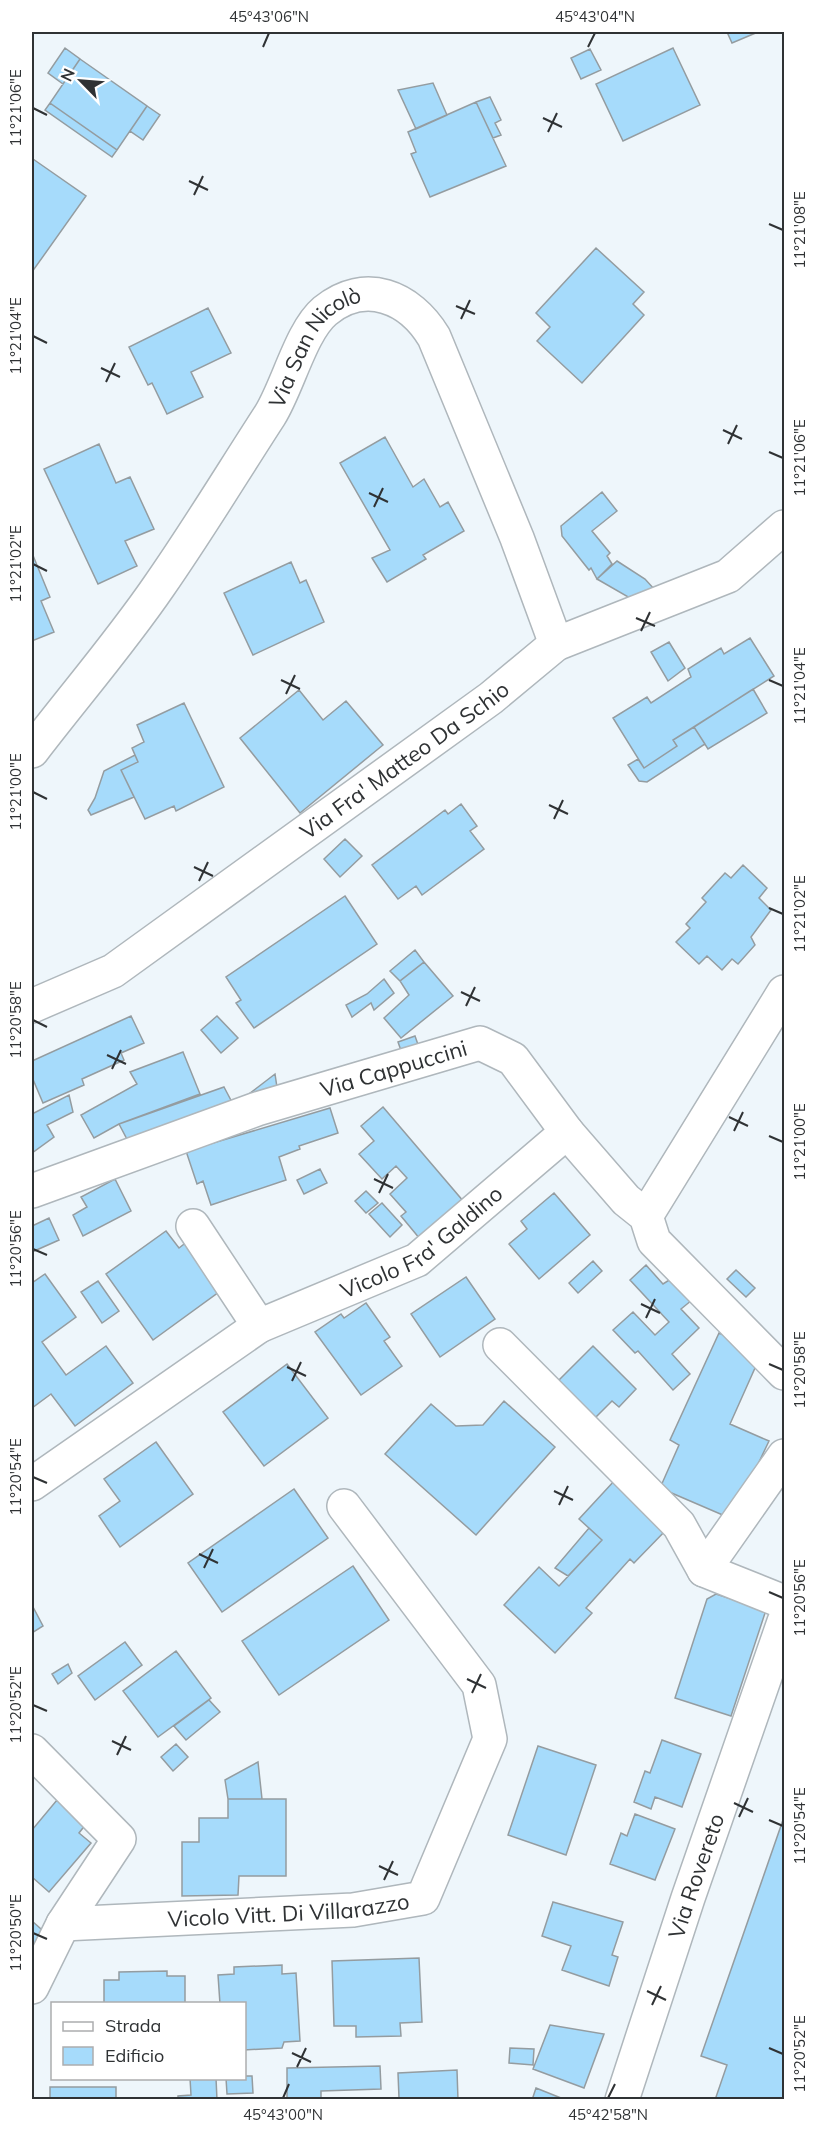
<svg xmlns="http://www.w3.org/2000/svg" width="816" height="2131" viewBox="0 0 816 2131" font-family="Mulish,sans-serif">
  <rect width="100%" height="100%" fill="#eef6fb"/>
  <!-- building -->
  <path fill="#a6dbfb" stroke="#949ca0" stroke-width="1.5" d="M727,32H758L732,43Z
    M65,48L80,59L63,84L48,73Z
    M673,48L700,105L623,141L596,84Z
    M590,49L601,70L581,79L571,58Z
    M80,59L147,106L117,150L50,103Z
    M433,83L447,115L416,129L398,90Z
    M490,97L501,120L495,123L501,135L493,138L476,102Z
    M476,102L506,166L430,197L411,154L416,152L408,132Z
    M50,103L117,150L112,157L45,110Z
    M147,106L160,115L143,140L130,131Z
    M33,159L86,196L32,272V161Z
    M596,248L644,292L633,304L644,315L582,383L537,341L550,327L536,313Z
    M208,308L231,353L191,372L203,397L167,414L152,383L148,385L129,347Z
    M385,437L413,487L424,479L440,507L448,502L464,531L423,555L426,559L387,582L372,558L390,550L340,463Z
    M99,444L116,483L130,477L154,529L125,541L137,566L98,584L44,469Z
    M602,492L617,511L592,531L610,553L607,556L612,564L597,579L591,568L589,570L562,536L561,526Z
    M32,553L50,597L41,601L54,632L32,641Z
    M617,561L645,579L655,590L635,601L597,579Z
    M291,562L300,583L306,580L324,622L253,655L224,593Z
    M750,638L774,676L673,740L677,746L644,768L613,718L647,697L651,703L691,677L688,669L721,648L724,654Z
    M669,642L685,668L668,681L651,652Z
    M753,689L767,713L708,749L694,727Z
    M299,690L323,720L346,701L383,745L300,813L240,738Z
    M184,703L224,787L176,811L174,806L145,819L121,770L138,762L132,748L144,742L137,725Z
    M694,727L705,744L647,782L639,781L628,765L638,759L644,768L677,746L673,740Z
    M135,755L138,762L121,770L134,797L91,815L88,810L95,798L104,771Z
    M461,804L477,826L470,831L484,849L422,895L416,886L398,899L372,865L445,810L448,814Z
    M345,839L362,856L340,877L324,859Z
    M743,865L767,888L759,898L771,910L751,937L755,945L738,964L732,959L722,970L707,956L699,964L676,942L690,928L686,924L706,902L702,898L725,873L731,878Z
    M345,896L377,944L254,1028L236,1003L241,1000L226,977Z
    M415,950L424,962L400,981L390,971Z
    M424,962L453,996L401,1038L384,1018L409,995L400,981Z
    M384,979L394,993L374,1010L371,1003L352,1017L346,1005L367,994Z
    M131,1016L144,1043L121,1053L124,1060L82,1079L84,1085L43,1103L32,1077V1061Z
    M217,1016L238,1038L221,1053L201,1030Z
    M415,1036L421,1053L404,1059L398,1042Z
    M183,1052L200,1094L119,1124L94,1138L81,1115L137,1084L130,1072Z
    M275,1074L278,1094L253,1100L249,1094Z
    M224,1087L234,1106L129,1143L119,1124Z
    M69,1095L73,1112L47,1125L54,1137L32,1153V1114Z
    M383,1107L464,1202L420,1239L401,1216L406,1212L390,1194L407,1178L396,1166L382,1179L359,1154L374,1141L361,1126Z
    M330,1108L338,1133L299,1146L300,1149L279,1157L286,1180L211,1205L203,1181L197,1184L186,1151Z
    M320,1169L327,1183L304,1194L297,1180Z
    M115,1179L131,1211L83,1236L73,1215L87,1207L81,1197Z
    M366,1191L378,1203L366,1213L355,1201Z
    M554,1193L590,1235L539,1279L509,1244L527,1229L521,1221Z
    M382,1203L402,1225L390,1237L369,1214Z
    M49,1218L59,1240L32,1252V1226Z
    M166,1231L179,1248L188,1241L223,1289L153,1340L106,1274Z
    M593,1261L602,1271L578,1293L569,1283Z
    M646,1265L663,1284L674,1277L692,1300L681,1309L699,1328L672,1354L690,1374L673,1390L638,1351L635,1353L613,1330L633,1312L655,1335L669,1322L630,1280Z
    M736,1270L755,1288L746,1297L727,1279Z
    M45,1274L76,1317L42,1342L66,1375L106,1346L133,1383L75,1426L51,1394L32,1408V1283Z
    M466,1277L495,1319L440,1357L411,1314Z
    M98,1281L119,1311L102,1323L81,1292Z
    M366,1303L390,1337L384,1341L402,1366L361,1395L315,1332L341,1314L344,1318Z
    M719,1333L753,1348L759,1359L730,1424L769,1441L732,1519L660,1488L679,1445L670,1440Z
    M593,1346L636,1389L619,1407L612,1401L592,1421L555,1384Z
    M287,1364L328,1418L264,1466L223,1412Z
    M504,1401L555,1447L476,1535L385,1454L431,1404L456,1426L483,1425Z
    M156,1442L193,1494L120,1547L99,1516L120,1501L104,1479Z
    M615,1480L667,1529L634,1563L630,1559L586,1608L592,1613L555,1653L504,1605L539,1567L559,1586L602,1540L579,1519Z
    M294,1489L328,1538L222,1612L188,1563Z
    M589,1528L602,1540L568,1576L555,1568Z
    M353,1566L389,1620L279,1695L242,1641Z
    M716,1594L766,1610L731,1716L675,1698L707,1599Z
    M32,1605L43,1626L32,1633Z
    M125,1642L142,1665L95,1700L78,1676Z
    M176,1651L211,1698L158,1737L123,1691Z
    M68,1664L72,1673L58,1684L52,1674Z
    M209,1700L220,1712L186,1740L174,1726Z
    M662,1740L701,1754L682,1807L655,1797L651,1809L634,1802L645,1771L650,1773Z
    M176,1744L188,1757L173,1771L161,1757Z
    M538,1746L596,1765L566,1855L508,1835Z
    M258,1762L262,1799H228L225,1780Z
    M228,1799H286V1876H239L238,1895L182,1896V1842H199V1818H228Z
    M57,1800L86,1824L79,1833L91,1843L49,1892L32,1877V1830Z
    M635,1814L675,1829L655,1880L610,1864L621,1833L627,1836Z
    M784,1817V2100H715L727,2065L701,2056Z
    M553,1902L623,1922L612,1955L618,1957L609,1986L562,1970L571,1946L542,1936Z
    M32,1921L49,1936L32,1954Z
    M419,1958L422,2022L400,2023L401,2036L356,2037V2026H334L332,1961Z
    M282,1965V1974L296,1973L300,2041L284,2042L282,2048L244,2050V2004H220L218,1975L234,1974V1967Z
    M167,1971V1976H185V2004H104V1980H119V1972Z
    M550,2025L604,2034L584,2088L533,2069Z
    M510,2048L534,2049L533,2065L509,2063Z
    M380,2066L381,2089L321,2091V2100L287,2098V2068Z
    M457,2070L458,2100L399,2098L398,2073Z
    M244,2076H252L253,2093L227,2094L226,2078Z
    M190,2078H216L217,2100H178V2096L191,2095Z
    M50,2087H116V2100H50Z
    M536,2088L566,2100H532Z"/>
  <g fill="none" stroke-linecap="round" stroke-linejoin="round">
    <defs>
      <g id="minor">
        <path id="s1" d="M32,751C74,696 120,643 159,586C198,530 233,472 270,415C288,386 301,331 325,311C365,278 410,297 434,337L517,538L556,644"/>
        <path id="s2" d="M32,1006L113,971L491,698L556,644L728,576L784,527"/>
        <path id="s3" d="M32,1191L257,1109L480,1043L513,1059L567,1132L626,1200L646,1216L654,1241L784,1373"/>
        <path d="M646,1216L784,992"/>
        <path id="s4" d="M193,1226L259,1326L417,1260L567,1132"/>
        <path d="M500,1345L679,1525L704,1570L784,1602"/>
        <path d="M32,1484L259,1326"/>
        <path d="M704,1570L784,1456"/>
        <path d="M32,1751L119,1839L63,1924L32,1987"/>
        <path id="s5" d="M63,1924L353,1910L423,1898L490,1739L479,1685L344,1506"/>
        <path id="s6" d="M622,2100L688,1898L784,1622"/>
      </g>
    </defs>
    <!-- minor casing -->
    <use href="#minor" stroke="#afb7bc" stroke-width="36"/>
    <!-- minor -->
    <use href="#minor" stroke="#fff" stroke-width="33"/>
  </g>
  <!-- ticks -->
  <path fill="none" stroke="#2f3234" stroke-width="2" d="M263,47L269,33M588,47L595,33M33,108L47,115M543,118L562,127M548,132L557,113M189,181L208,190M194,195L203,176M769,224L783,230M456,306L475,314M461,319L470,300M33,336L47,343M101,368L120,377M106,382L115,363M723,430L742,439M728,444L737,425M769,452L783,458M369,493L388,502M374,507L383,488M33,564L47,571M636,618L655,626M641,631L650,612M281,680L300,689M769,680L783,686M286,694L295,675M33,792L47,799M549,805L568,814M554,819L563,800M194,867L213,876M199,881L208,862M769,908L783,914M461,992L480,1001M466,1006L475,987M33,1020L47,1027M107,1055L126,1064M112,1069L121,1050M729,1117L748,1126M734,1131L743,1112M769,1136L783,1142M374,1179L393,1188M379,1193L388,1174M33,1249L47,1255M641,1304L660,1313M646,1318L655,1299M769,1364L783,1370M287,1367L306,1376M292,1381L301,1362M33,1477L47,1483M554,1491L573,1500M559,1505L568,1486M199,1554L218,1563M204,1568L213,1549M769,1592L783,1598M467,1679L486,1688M472,1693L481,1674M33,1705L47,1711M112,1741L131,1750M117,1755L126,1736M734,1803L753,1812M739,1817L748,1798M769,1820L783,1826M379,1866L398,1875M384,1880L393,1861M33,1933L47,1939M647,1991L666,2000M652,2005L661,1986M769,2048L783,2054M292,2053L311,2062M297,2067L306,2048M283,2098L289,2084M608,2098L615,2084"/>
  <g text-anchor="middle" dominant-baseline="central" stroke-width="4.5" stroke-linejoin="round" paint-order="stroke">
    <!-- street labels -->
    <g font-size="22" fill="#2f3234" stroke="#fff">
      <text stroke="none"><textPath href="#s1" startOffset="496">Via San Nicolò</textPath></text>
      <text stroke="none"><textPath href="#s2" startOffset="448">Via Fra' Matteo Da Schio</textPath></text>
      <text stroke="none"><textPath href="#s3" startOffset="382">Via Cappuccini</textPath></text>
      <text stroke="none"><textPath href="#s4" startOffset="304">Vicolo Fra' Galdino</textPath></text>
      <text stroke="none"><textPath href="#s6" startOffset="236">Via Rovereto</textPath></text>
      <text stroke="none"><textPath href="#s5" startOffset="226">Vicolo Vitt. Di Villarazzo</textPath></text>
    </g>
  </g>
  <!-- border -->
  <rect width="816" height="2131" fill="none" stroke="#ffffff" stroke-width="66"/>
  <!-- legend -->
  <rect x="51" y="2002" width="195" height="78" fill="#ffffff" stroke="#acadae" stroke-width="1.5"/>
  <rect x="63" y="2022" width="30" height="9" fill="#ffffff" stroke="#acadae" stroke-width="1.5"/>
  <text x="105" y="2032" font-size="18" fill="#2f3234">Strada</text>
  <rect x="63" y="2047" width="30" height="18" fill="#a6dbfb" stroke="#acadae" stroke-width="1.5"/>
  <text x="105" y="2062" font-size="18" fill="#2f3234">Edificio</text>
  <!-- north arrow -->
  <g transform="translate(81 81) rotate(295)" stroke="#ffffff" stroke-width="4.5" paint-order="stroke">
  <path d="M0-4.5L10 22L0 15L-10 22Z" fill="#2f3234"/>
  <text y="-9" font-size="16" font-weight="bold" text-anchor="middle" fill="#2f3234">N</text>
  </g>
  <rect x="33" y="33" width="750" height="2065" fill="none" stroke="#2f3234" stroke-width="2"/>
  <g font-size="15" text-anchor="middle" fill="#2f3234">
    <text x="269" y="22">45°43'06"N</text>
    <text x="595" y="22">45°43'04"N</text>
    <text transform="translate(16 108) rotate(-90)" y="5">11°21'06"E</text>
    <text transform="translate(800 230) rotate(-90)" y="5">11°21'08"E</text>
    <text transform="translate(16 336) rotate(-90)" y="5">11°21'04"E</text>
    <text transform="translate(800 458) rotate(-90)" y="5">11°21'06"E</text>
    <text transform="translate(16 564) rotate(-90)" y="5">11°21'02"E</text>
    <text transform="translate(800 686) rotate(-90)" y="5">11°21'04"E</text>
    <text transform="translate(16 792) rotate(-90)" y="5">11°21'00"E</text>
    <text transform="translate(800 914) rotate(-90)" y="5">11°21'02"E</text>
    <text transform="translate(16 1020) rotate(-90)" y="5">11°20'58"E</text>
    <text transform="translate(800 1142) rotate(-90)" y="5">11°21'00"E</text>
    <text transform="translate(16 1249) rotate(-90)" y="5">11°20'56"E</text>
    <text transform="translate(800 1370) rotate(-90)" y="5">11°20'58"E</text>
    <text transform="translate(16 1477) rotate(-90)" y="5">11°20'54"E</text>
    <text transform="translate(800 1598) rotate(-90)" y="5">11°20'56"E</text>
    <text transform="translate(16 1705) rotate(-90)" y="5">11°20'52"E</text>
    <text transform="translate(800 1826) rotate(-90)" y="5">11°20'54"E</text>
    <text transform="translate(16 1933) rotate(-90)" y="5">11°20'50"E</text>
    <text transform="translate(800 2054) rotate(-90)" y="5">11°20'52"E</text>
    <text x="283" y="2120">45°43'00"N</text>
    <text x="608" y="2120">45°42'58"N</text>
  </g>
</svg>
